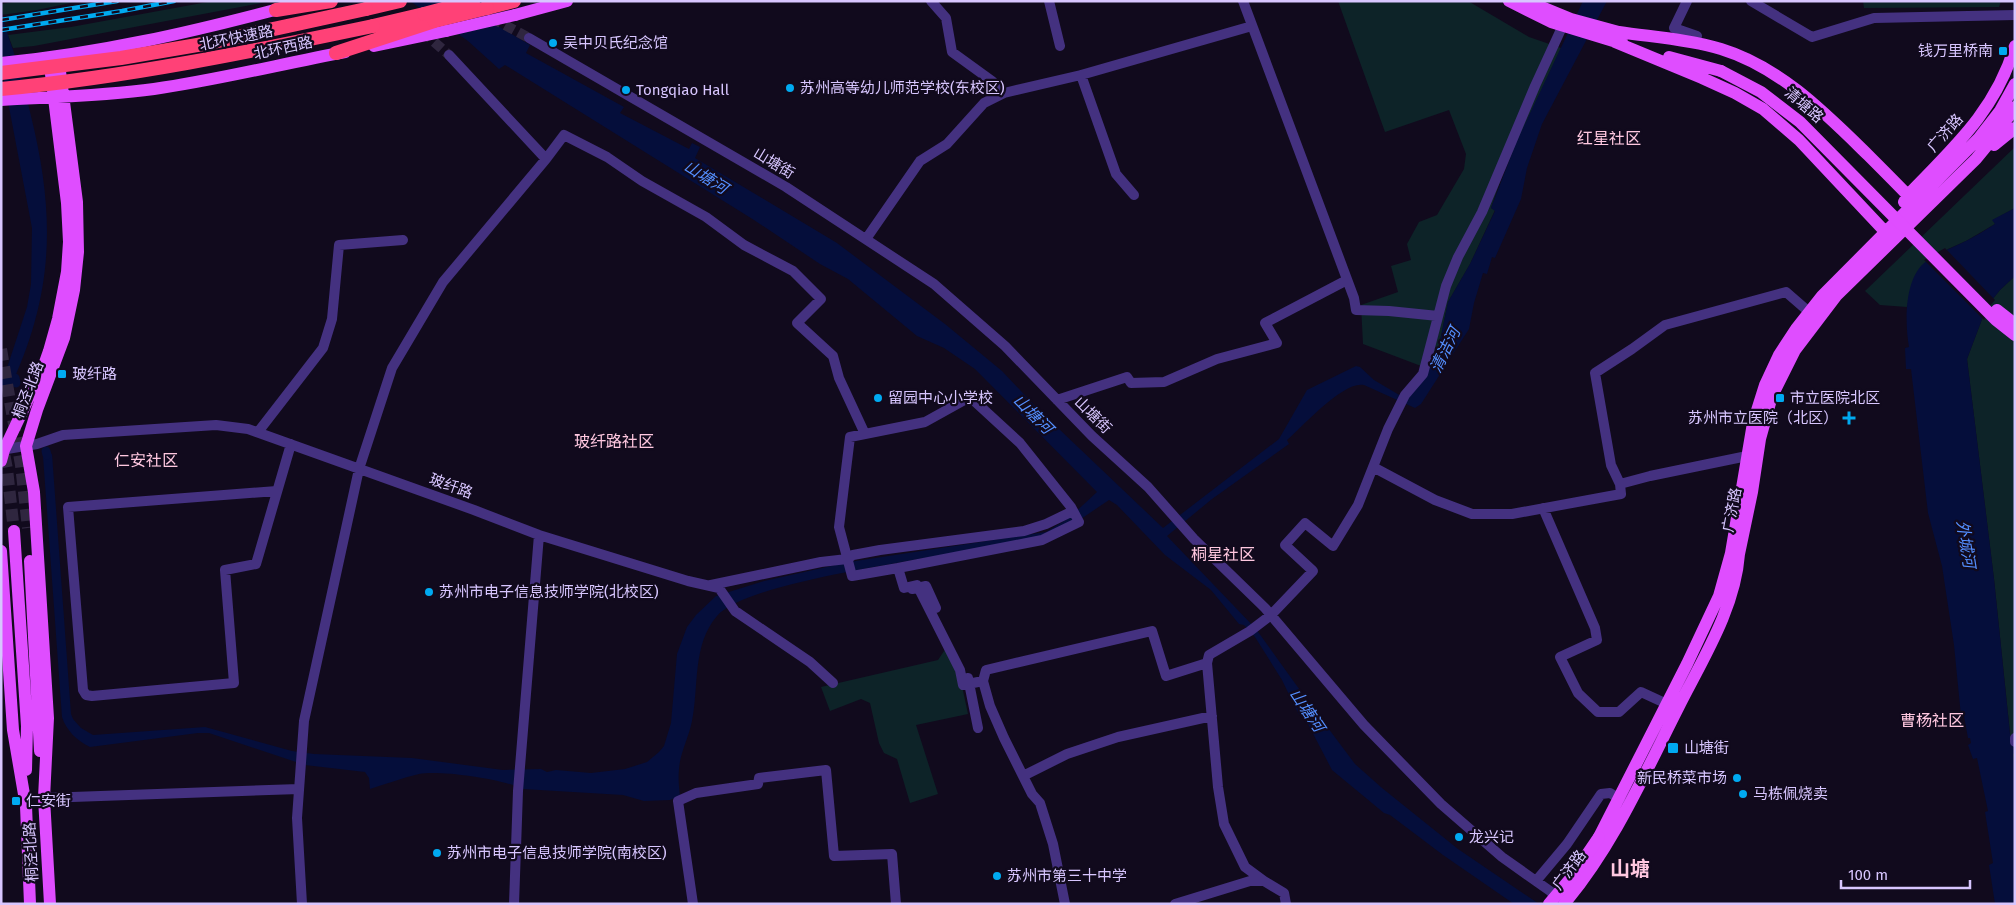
<svg xmlns="http://www.w3.org/2000/svg" width="2016" height="905" viewBox="0 0 2016 905" font-family="'Fira Sans','Noto Sans SC',sans-serif">
  <rect width="100%" height="100%" fill="#110a1d"/>
  <!-- green -->
  <path fill="#0d2328" d="M19,1H80L37,10L1,15V4Z
    M213,1H272L34,46L13,48L8,35L71,27Z
    M1338,1H1468L1529,37L1561,48L1503,173L1491,208L1495,210L1470,264L1448,302L1438,351L1429,369L1363,344L1361,305L1398,292L1391,266L1411,260L1407,244L1419,222L1437,215L1464,169L1466,154L1449,110L1385,132Z
    M1863,1H2001L1999,7L1864,8Z
    M2015,147V208L1993,220L1995,224L1966,241L1948,249L1916,274L1907,307L1880,305L1865,291Z
    M2015,276V761L2013,762L1994,579L1967,359L1987,306L2000,290Z
    M946,648L959,672L968,714L916,725L938,794L910,803L897,759L884,753L879,743L870,703L861,699L830,711L821,687L938,660Z"/>
  <!-- water -->
  <path fill="#050e3b" d="M410,1H456L530,45L526,53L624,107L620,113L689,149L692,143L700,147L695,158L837,243L945,324L1002,371L1038,409L1163,528L1279,439L1307,390L1356,366L1360,367L1374,380L1401,396L1429,369L1438,351L1448,302L1470,264L1495,211L1491,208L1516,143L1583,1H1607L1542,124L1527,168L1521,199L1495,258L1492,257L1487,274L1483,273L1474,303L1469,329L1421,404L1415,408L1364,385C1344,380 1302,427 1287,440L1289,444L1212,499L1167,536L1256,629L1307,700L1355,764L1382,788L1458,849L1539,904H1514L1443,855L1390,815L1384,813L1332,770L1308,724L1298,713L1282,680L1255,637L1244,625L1239,624L1211,590L1165,555L1117,505L1109,500L1072,525L1051,535C1005,543 959,552 913,560C871,568 742,587 717,616C692,645 699,687 692,721C689,737 680,753 679,769C678,778 679,787 680,796L670,800L644,801L623,795L523,789C503,779 440,770 419,774C402,778 386,784 370,789L369,778L365,772L305,765L209,733H198L90,747C77,741 66,730 62,717L43,456L52,454L71,714L73,719L81,728L93,735L205,727L292,751L314,754L412,758L503,770L541,769L547,772L556,770L591,773L625,769L647,762L659,752L664,746L671,723L677,654L687,627L696,615L716,596L764,581L849,562L1046,532L1069,518L1097,492L975,369L944,348L917,336L848,279L820,264L754,220L505,65L499,69L468,41Z
    M1,6C3,21 8,35 13,50C20,71 26,94 31,116C56,218 54,296 8,392L1,390V370L6,371L27,307L31,284L32,228L1,65Z
    M2015,208V276L2000,290L1987,306L1967,359L1994,579L2011,744H2015V753L2013,754L2015,770V904H1995L1989,865L1993,863L1985,812L1988,811L1977,758L1973,759L1968,745L1971,743L1970,738H1968L1964,716H1961L1954,645L1942,566L1928,513L1911,369H1906L1905,348L1909,347C1905,324 1904,282 1923,264C1935,253 1953,248 1968,240C1977,235 1986,230 1995,224L1992,220Z"/>
  <!-- pier -->
  <path fill="#110a1d" d="M1945,248L1995,300L1989,307L1984,320L1924,260Z"/>
  <g fill="none" stroke-linecap="round" stroke-linejoin="round">
    <!-- canal -->
    <path stroke="#050e3b" stroke-width="9" d="M15,378L16,383
      M46,451L47,455"/>
    <!-- minor-tunnel -->
    <path stroke="#2f263f" stroke-width="10" stroke-dasharray="10 5" stroke-linecap="butt" d="M492,18L529,38
      M423,32L449,55"/>
    <!-- major-tunnel -->
    <path stroke="#2f263f" stroke-width="12" stroke-dasharray="12 6" stroke-linecap="butt" d="M1,349L21,465L28,528
      M1,438L7,469L14,531"/>
    <!-- minor -->
    <path stroke="#443180" stroke-width="10" d="M931,1L946,18L952,52L992,81L1004,93
      M1049,1L1060,46
      M1243,1L1354,298L1356,310L1389,311L1438,316
      M1687,1L1674,28L1697,36L1695,43
      M1751,1L1812,37L1874,18L2015,15
      M529,38L786,187L934,284L1005,346L1092,436L1148,487L1194,539L1265,608L1364,725L1441,804L1502,857L1550,891L1561,901
      M449,55L546,159L564,135L607,157L642,181L706,217L744,245L793,271L821,299L797,323L833,356L839,378L865,434
      M1081,75L1116,174L1134,195
      M866,239L920,161L947,144L984,103L1004,93L1081,75L1252,26
      M1057,400L1127,377L1131,383L1164,382L1217,359L1277,343L1265,323L1347,280
      M258,432L323,348L332,319L339,245L403,240
      M1,450L37,444L63,435L216,425L248,429L474,510L539,535L688,581L719,588L735,611L810,662L833,683
      M1373,467L1435,500L1472,514H1512L1621,494L1620,484L1650,476L1747,456
      M1620,484L1611,465L1595,373L1632,349L1665,325L1786,292L1809,312
      M277,491L68,507L83,690L86,695L92,696L234,683L225,570L256,564L291,444
      M1543,508L1595,628L1597,640L1560,657L1578,693L1598,712H1619L1641,692L1667,704
      M898,568L1042,540L1079,522L1071,507L1020,443L970,397L925,422L850,437L839,527L852,576L898,568L904,588L917,585L960,670L963,685L983,681L990,706L1004,738L1032,794L1040,803L1053,844L1065,904
      M711,585L821,562L847,559L853,555L880,550L1024,531L1046,524L1073,511
      M912,589L926,586L936,608
      M968,678L978,728
      M983,681L986,670L1152,631L1166,676L1207,663
      M2015,738V742
      M1023,776L1067,754L1118,737L1212,716
      M44,798L299,789
      M1264,881L1245,867L1224,824L1218,787L1207,663L1209,655L1250,631L1271,615L1313,571L1285,545L1305,523L1333,546L1358,505L1388,429L1405,395L1423,374L1446,286L1458,257L1482,212L1535,86L1563,25
      M1536,881L1567,844L1601,794L1610,793L1620,799
      M302,904L297,818L304,721L359,469L392,368L443,282L546,159
      M514,904L518,791L539,535
      M693,904L678,801L696,793L758,784L759,778L826,770L834,856L892,854L896,904
      M1175,904L1250,881H1264L1284,893L1286,904"/>
    <!-- major -->
    <path stroke="#df4dff" stroke-width="12" d="M1509,1L1551,22L1623,44
      M1527,1L1571,19L1626,34
      M515,15L567,1
      M1619,32C1652,37 1688,39 1721,49C1780,67 1825,113 1868,155C1886,173 1904,191 1921,209
      M1615,42L1702,78L1735,93L1763,109L1799,140L1891,238
      M374,46L446,31
      M1669,57L1721,71
      M1,63C97,54 192,32 286,7
      M1,100C52,97 103,96 154,89C218,80 281,64 345,52
      M1994,145L2015,128
      M1904,202L1908,195C1953,148 1995,112 2015,46
      M1,461L4,450L43,368L49,351L58,319L67,272L69,242L67,203L49,58
      M14,531L27,726L26,770
      M1,551L13,730L26,806L30,904
      M30,561L40,751
      M1599,837L1687,664L1719,596L1731,553L1753,423L1765,385L1779,355L1796,329L1822,296L1979,138L2000,111L2015,84
      M50,904L44,798L48,718L34,492L26,446L37,410L64,338L74,290L78,252L77,202L58,56
      M1564,904C1613,846 1644,775 1678,708C1702,660 1735,609 1739,554L1752,492L1760,439L1772,396L1795,350L1836,296L1976,159L1999,131L2015,107"/>
    <!-- highway -->
    <path stroke="#ff4177" stroke-width="14" d="M487,8L514,1
      M366,9L400,1
      M276,10L331,1
      M373,26L424,14
      M336,53L434,21"/>
    <defs>
      <path id="rail" d="M1,20L117,1
        M1,30L122,11L174,1"/>
    </defs>
    <!-- rail casing -->
    <use href="#rail" stroke="#00aaf1" stroke-width="4.5"/>
    <!-- rail -->
    <use href="#rail" stroke="#110a1d" stroke-width="2.5" stroke-dasharray="8" stroke-linecap="butt"/>
    <!-- major-bridge -->
    <path stroke="#df4dff" stroke-width="12" d="M446,31L515,15
      M1721,71L1761,92L1800,122L1996,320L2015,335
      M1997,310L2015,324
      M1549,904L1571,878L1599,837"/>
    <!-- highway-bridge -->
    <path stroke="#ff4177" stroke-width="14" d="M424,14L473,1
      M434,21L487,8
      M1,73L121,58L209,43L366,9
      M1,89C127,77 249,52 373,26"/>
  </g>
  <!-- markers -->
  <g fill="#00aaf1" stroke="#110a1d" stroke-width="2">
    <circle cx="553" cy="43" r="5"/>
    <rect x="1998" y="46" width="10" height="10" rx="2.5"/>
    <circle cx="790" cy="88" r="5"/>
    <circle cx="626" cy="90" r="5"/>
    <rect x="57" y="369" width="10" height="10" rx="2.5"/>
    <circle cx="878" cy="398" r="5"/>
    <rect x="1775" y="393" width="10" height="10" rx="2.5"/>
    <path d="M1846.5 410.5h5v5h5v5h-5v5h-5v-5h-5v-5h5z"/>
    <circle cx="429" cy="592" r="5"/>
    <rect x="1667" y="742" width="12" height="12" rx="2.5"/>
    <circle cx="1737" cy="778" r="5"/>
    <circle cx="1743" cy="794" r="5"/>
    <rect x="11" y="796" width="10" height="10" rx="2.5"/>
    <circle cx="1459" cy="837" r="5"/>
    <circle cx="437" cy="853" r="5"/>
    <circle cx="997" cy="876" r="5"/>
  </g>
  <g text-anchor="middle" dominant-baseline="central" stroke-width="4.5" stroke-linejoin="round" paint-order="stroke">
    <!-- street labels -->
    <g font-size="15" fill="#d8c6ff" stroke="#110a1d">
      <text transform="translate(236 38) rotate(-11)">北环快速路</text>
      <text transform="translate(283 48) rotate(-12)">北环西路</text>
      <text transform="translate(1804 105) rotate(41)">清塘路</text>
      <text transform="translate(1945 133) rotate(-48)">广济路</text>
      <text transform="translate(774 163) rotate(31)">山塘街</text>
      <text transform="translate(28 390) rotate(-69)">桐泾北路</text>
      <text transform="translate(1093 415) rotate(45)">山塘街</text>
      <text transform="translate(451 486) rotate(20)">玻纤路</text>
      <text transform="translate(1732 510) rotate(-79)">广济路</text>
      <text transform="translate(31 852) rotate(-93)">桐泾北路</text>
      <text transform="translate(1569 870) rotate(-53)">广济路</text>
    </g>
    <!-- poi labels -->
    <g font-size="15" fill="#d8c6ff" stroke="#110a1d" text-anchor="start">
      <text x="563" y="43">吴中贝氏纪念馆</text>
      <text x="1993" y="51" text-anchor="end">钱万里桥南</text>
      <text x="800" y="88">苏州高等幼儿师范学校(东校区)</text>
      <text x="636" y="90">Tongqiao Hall</text>
      <text x="72" y="374">玻纤路</text>
      <text x="888" y="398">留园中心小学校</text>
      <text x="1790" y="398">市立医院北区</text>
      <text x="1838" y="418" text-anchor="end">苏州市立医院（北区）</text>
      <text x="439" y="592">苏州市电子信息技师学院(北校区)</text>
      <text x="1684" y="748">山塘街</text>
      <text x="1727" y="778" text-anchor="end">新民桥菜市场</text>
      <text x="1753" y="794">马栋佩烧卖</text>
      <text x="26" y="801">仁安街</text>
      <text x="1469" y="837">龙兴记</text>
      <text x="447" y="853">苏州市电子信息技师学院(南校区)</text>
      <text x="1007" y="876">苏州市第三十中学</text>
    </g>
    <!-- neighbourhood labels -->
    <g font-size="16" fill="#ffc8e0" stroke="#110a1d">
      <text x="1609" y="138">红星社区</text>
      <text x="614" y="441">玻纤路社区</text>
      <text x="146" y="460">仁安社区</text>
      <text x="1223" y="554">桐星社区</text>
      <text x="1932" y="720">曹杨社区</text>
    </g>
    <!-- water labels -->
    <g font-size="16" font-style="italic" fill="#548fff" stroke="#110a1d">
      <text transform="translate(706 177) rotate(32)">山塘河</text>
      <text transform="translate(1445 350) rotate(-64)">清洁河</text>
      <text transform="translate(1033 414) rotate(45)">山塘河</text>
      <text transform="translate(1966 544) rotate(81)">外城河</text>
      <text transform="translate(1307 710) rotate(56)">山塘河</text>
    </g>
    <!-- district labels -->
    <g font-size="20" font-weight="bold" fill="#ffc8e0" stroke="#110a1d">
      <text x="1630" y="869">山塘</text>
    </g>
  </g>
  <!-- border -->
  <rect width="2016" height="905" fill="none" stroke="#d8c6ff" stroke-width="5"/>
  <!-- scale -->
  <path d="M1841 880v8h129v-8" fill="none" stroke="#d8c6ff" stroke-width="2.5"/>
  <text x="1848" y="880" font-size="15" fill="#d8c6ff" stroke="#110a1d" stroke-width="4" paint-order="stroke">100 m</text>
</svg>
